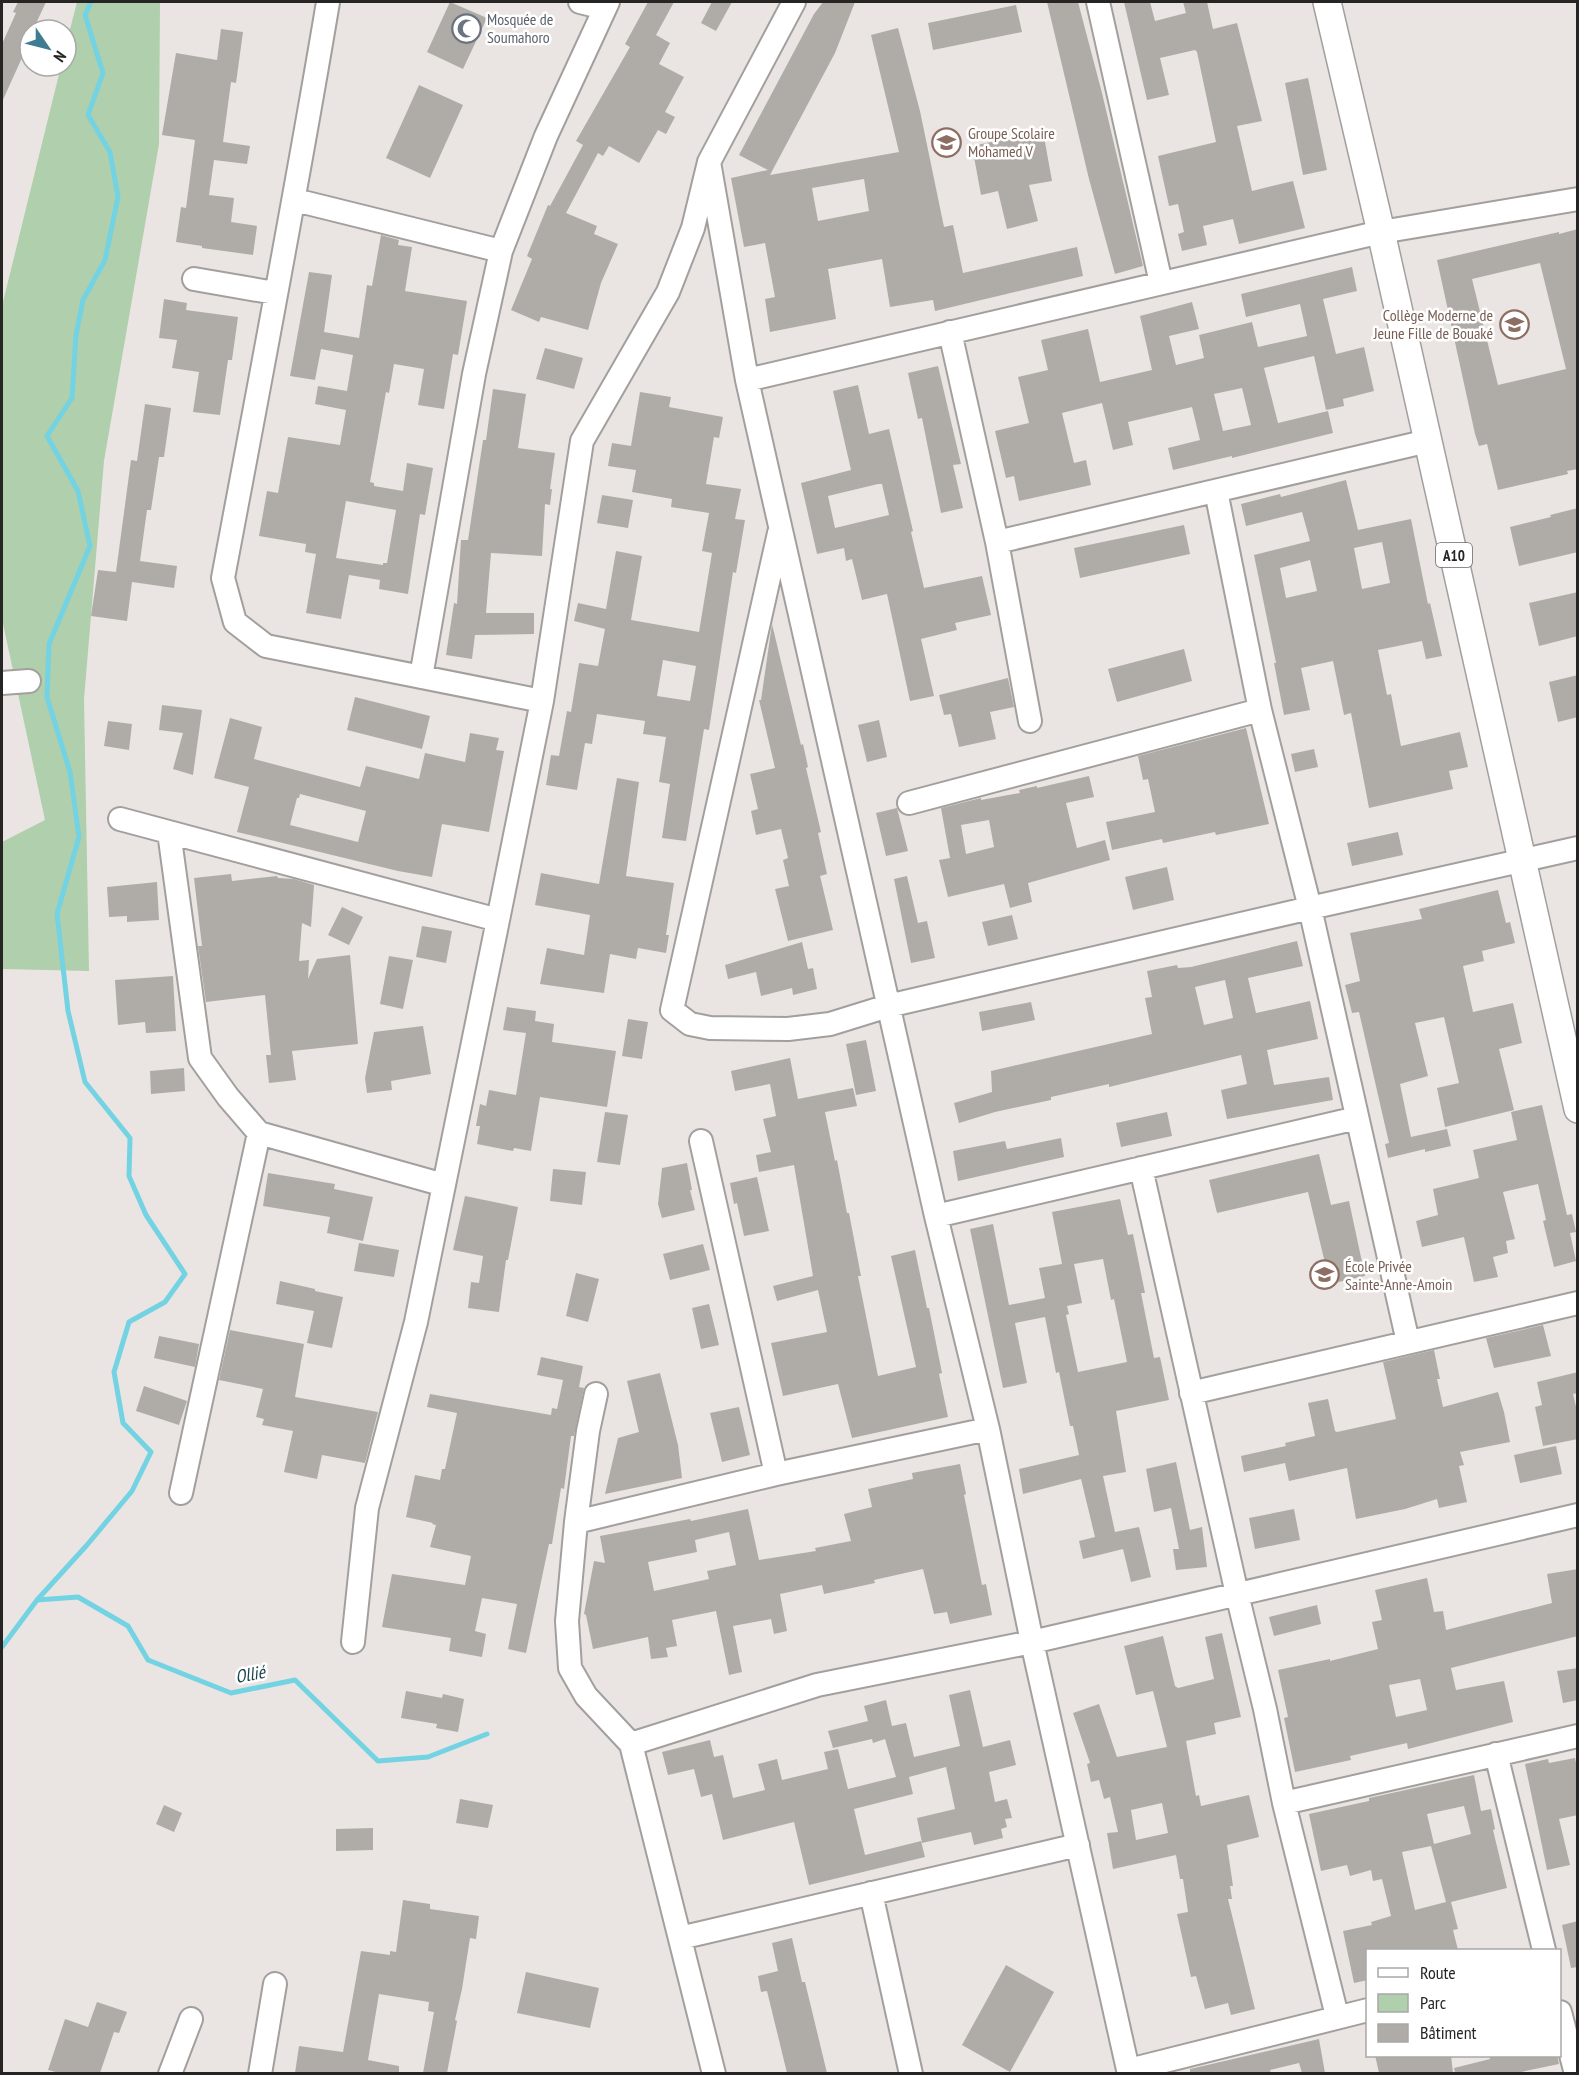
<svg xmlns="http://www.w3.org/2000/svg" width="1579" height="2075" viewBox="0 0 1579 2075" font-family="'PT Sans Narrow',sans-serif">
  <rect width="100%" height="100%" fill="#eae5e2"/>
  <!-- green -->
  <path fill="#b0cfad" d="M77,2H160L159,144L104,461L84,699L89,971L2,969V842L45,820L2,619V306L61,66H66V45Z"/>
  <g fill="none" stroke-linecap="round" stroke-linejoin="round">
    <!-- stream -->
    <path stroke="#73d3e2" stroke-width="5" d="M37,1600L87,1545L132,1491L151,1452L123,1423L114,1372L129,1322L165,1302L185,1274L146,1215L129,1176L130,1138L85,1082L68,1011L57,914L79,837L70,772L47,697L49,644L90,546L78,491L47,436L72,398L76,335L83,300L105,260L118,197L110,152L88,115L103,73L85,15L91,2
      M2,1647L37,1600L78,1597L128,1626L148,1660L231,1693L295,1680L378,1761L428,1757L487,1734"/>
  </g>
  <!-- building -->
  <path fill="#afaca8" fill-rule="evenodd" d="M18,2H46L33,30H30V40L2,102V44L16,13L13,12Z
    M450,2L487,18L463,69L427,52Z
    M648,2H674L656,35L670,43L659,64L684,77L665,112L675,117L666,134L658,130L639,163L609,146L603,156L598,153L566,213L597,226L594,234L618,244L601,283L588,330L541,317L539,322L511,310L532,259L527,256L548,205L550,206L583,145L576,141L630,47L625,44Z
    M712,2H732L716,31L701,23Z
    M823,2H855L835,53L770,175L899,152L871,35L898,28L920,111L944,227L953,225L963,273L1077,247L1083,276L935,311L933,300L890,307L882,259L828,269L836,319L770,332L765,299L775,297L765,243L744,247L731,178L768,170L739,155L814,14ZM864,179L869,211L818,221L812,188Z
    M1047,2H1078L1102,93L1143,266L1115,274L1089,179Z
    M1124,2H1150L1155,21L1186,13L1183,2H1207L1213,29L1237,23L1262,121L1237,126L1252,191L1293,181L1305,228L1239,244L1233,219L1203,226L1207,245L1182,251L1178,234L1184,232L1178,204L1169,206L1158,156L1216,142L1197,52L1195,50L1160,58L1169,95L1147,100Z
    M1016,5L1022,32L933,50L928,23Z
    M221,29L243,32L236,83L231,82L223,142L250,146L247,164L214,160L209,195L234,198L231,222L257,226L253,255L202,248V246L176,242L181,207L186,208L195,140L162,135L176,53L217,60Z
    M1308,78L1327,170L1303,175L1285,83Z
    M419,85L463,105L430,178L386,158Z
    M1043,131L1052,181L1029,185L1038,221L1007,229L998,191L981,195L972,146Z
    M1578,229V469L1567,471L1568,474L1498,490L1487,444L1479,446L1475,434L1437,260L1559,232V234ZM1540,263L1566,369L1498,385L1472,279Z
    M381,235L399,240L398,245L412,247L405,291L467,301L458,355L453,354L444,409L418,405L424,369L394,364L389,393L386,392L370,482L374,483V486L403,491L407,463L433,468L425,515L420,514L408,594L379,589L380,580L349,575L341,619L306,613L316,554L305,552L306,544L259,536L267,491L278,493L288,437L340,445L346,410L315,404L318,386L347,391L353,355L321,349L315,380L290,376L309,272L332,275L324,332L359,338L367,285L372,286ZM346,501L396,510L387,563H383V565L336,558Z
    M1352,267L1357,291L1323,299L1336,354L1364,347L1374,391L1343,399L1344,406L1326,410L1314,356L1264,368L1278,423L1328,411L1333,433L1232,458V456L1173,470L1168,448L1200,440L1192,407L1128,422L1133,445L1113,450L1102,403L1062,413L1074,463L1086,460L1091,485L1019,501L1014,476L1006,478L995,431L1029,423L1018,377L1048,370L1041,340L1088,329L1100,382L1152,370L1140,316L1192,302L1199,329L1169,336L1176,365L1204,358L1199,335L1252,322L1258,347L1307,336L1300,304L1246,317L1241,294ZM1242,388L1251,425L1223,431L1214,394Z
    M164,299L187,303L186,310L238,317L232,360H228L220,415L193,412L199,372L172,368L177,340L159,338Z
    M545,348L583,358L574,389L536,379Z
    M938,366L961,464L953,465L963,508L941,513L922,418L918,419L908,373Z
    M858,385L869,434L889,429L913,531L911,532L924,588L982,576L991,615L955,623L957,630L921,639L934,696L910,701L887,594L862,600L852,559L846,561L844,548L817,554L801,483L851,470L833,391ZM878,484H882L889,515L835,528L828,496Z
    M493,389L526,394L518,448L555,453L550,489H552L550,505L545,504L542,556L491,553L486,613H534V634L475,635L472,659L446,655L454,603L457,604L461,540H468L483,440H486Z
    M640,392L671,397L669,407L723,417L719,438L714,437L706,484L741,489L735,519L745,520L736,573L733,572L709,730L704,729L686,841L662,838L670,784L659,782L666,737L643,734L645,721L597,714L592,744L585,743L577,790L546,785L551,755L559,756L567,711L571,712L579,663L598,666L605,629L574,621L578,603L606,609L616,551L642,556L631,620L699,632L712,553L702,551L709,513L671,507L672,499L632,492L636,470L608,466L612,443L631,446ZM663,660L696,666L690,701L657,696Z
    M145,404L171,408L164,457H159L151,510H147L140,561L177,566L174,588L132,582L127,621L91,616L98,570L116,572L131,460L137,461Z
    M1346,480L1358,530L1411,519L1428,604L1430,603L1442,656L1426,659L1422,641L1378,650L1387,695L1391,694L1401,746L1460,732L1468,767L1449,771L1453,789L1369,808L1351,713L1344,715L1333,661L1301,668L1310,710L1284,715L1274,663H1276L1254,555L1310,541L1302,512L1246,526L1241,504L1280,494L1281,497ZM1382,542L1390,583L1362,589L1354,548ZM1310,560L1317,591L1286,598L1280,568Z
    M602,495L633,500L628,528L597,523Z
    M1578,508V552L1519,566L1510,527L1551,517L1550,515Z
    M1184,525L1190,554L1080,578L1074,548Z
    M1578,592V636L1539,646L1529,603Z
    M772,624L801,745L803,744L808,767L806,768L821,832L818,833L827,874L820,876L833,930L788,941L775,889L789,886L783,860L788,858L781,829L756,835L751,811L758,809L750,774L775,768L759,700H761Z
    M1184,649L1192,681L1117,702L1108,669Z
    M1578,675V717L1558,722L1549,682Z
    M1008,678L1014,707L990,712L996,739L959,747L951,714L944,715L939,695Z
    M355,697L430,716L422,749L347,730Z
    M162,705L202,710L193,775L173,769L183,733L159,730Z
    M230,718L262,727L254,759L360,787L366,766L419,779L425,753L465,762L470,733L499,738L496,750L504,751L489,832L442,824L432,877L398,871L237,832L249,787L214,778ZM300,794L366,811L358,842L290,825L297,798H299Z
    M879,720L887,757L867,762L858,725Z
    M108,721L132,724L129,750L104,746Z
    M1246,728L1269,824L1216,835L1215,832L1163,843L1162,839L1112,850L1106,822L1155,812L1148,779L1143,780L1138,756Z
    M1314,749L1318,767L1295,772L1291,754Z
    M1089,776L1094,797L1066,803L1077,848L1105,840L1110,860L1028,883L1032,902L1010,908L1004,884L948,897L939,860L950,858L941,808L981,798V800L1020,793L1019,790L1037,786V788ZM989,820L994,847L966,854L961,825Z
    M617,778L639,782L626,876L674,883L666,935H669L666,953L638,948L636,959L610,954L604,993L540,984L547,948L584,955L590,915L535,905L541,873L599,884Z
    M897,808L908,851L886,856L876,813Z
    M1398,832L1403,855L1352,866L1347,843Z
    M1167,867L1174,900L1133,910L1125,877Z
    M231,874L232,881L277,876L278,878L294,879L314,885L311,927L302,923L299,961L309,960L308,979L317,959L350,955L358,1044L292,1051L296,1080L269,1083L266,1055H271L265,995L206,1002L198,946H202L194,878Z
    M907,876L918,923L927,921L935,958L911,963L894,879Z
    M157,882L159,920L127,922V916L109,917L107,887Z
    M1498,890L1506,923L1510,922L1515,943L1482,951L1484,961L1463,966L1473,1012L1513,1003L1522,1043L1499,1049L1514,1110L1445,1127L1437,1088L1459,1083L1444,1017L1415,1023L1428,1076L1400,1084L1411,1137L1447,1129L1451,1146L1425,1152V1149L1388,1158L1385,1144L1389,1143L1359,1012L1352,1013L1345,985L1360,981L1350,933L1422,919L1419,909Z
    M342,907L363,917L349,945L328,935Z
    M1012,915L1018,939L988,946L982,922Z
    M422,926L452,931L446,963L416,957Z
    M1297,941L1303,966L1248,978L1256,1013L1310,1001L1318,1039L1267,1050L1274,1085L1329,1077L1333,1100L1227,1119L1221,1090L1247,1084L1241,1055L1109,1087V1084L1051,1097V1100L995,1112L959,1123L954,1103L992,1092L991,1071L1152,1034L1145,998L1152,997L1147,971L1177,965L1178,968L1191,967ZM1225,980L1233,1018L1204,1025L1195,987Z
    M802,942L808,969L813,968L817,989L793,995L792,988L761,996L756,972L728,979L725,965Z
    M389,956L413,960L403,1009L380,1004Z
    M173,976L176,1031L146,1033L145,1022L118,1025L115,980Z
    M1031,1002L1035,1020L982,1031L979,1012Z
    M507,1007L536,1011L535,1021L554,1024L552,1042L616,1051L607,1107L540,1097L531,1151L514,1148L513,1151L477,1144L480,1126H476L480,1104L486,1106L489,1090L516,1095L526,1033L503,1030Z
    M628,1019L648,1022L642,1059L622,1056Z
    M423,1026L431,1074L391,1081L392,1090L367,1093L365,1078L374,1032Z
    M866,1040L876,1091L856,1095L846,1044Z
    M790,1058L798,1099L853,1088L857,1106L825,1112L835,1161L837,1160L847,1213H849L861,1276H858L878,1376L916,1367L891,1256L915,1250L927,1308H929L942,1373L939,1374L948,1417L852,1438L838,1384L783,1396L771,1343L827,1332L818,1290L777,1301L773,1286L813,1276L794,1165L759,1172L756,1155L771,1152L763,1119L776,1116L770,1084L735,1091L731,1071Z
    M184,1068L185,1091L151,1094L150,1071Z
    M1542,1105L1567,1215L1572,1214L1576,1232L1570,1233L1576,1261L1554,1267L1543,1221L1546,1220L1538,1184L1503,1192L1515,1239L1506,1241L1508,1253L1493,1257L1498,1277L1474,1282L1464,1237L1422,1247L1416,1221L1438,1215L1433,1189L1479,1178L1473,1150L1517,1140L1511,1112Z
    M605,1112L628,1115L620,1165L597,1162Z
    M1167,1112L1172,1136L1121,1147L1116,1123Z
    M1061,1138L1064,1157L958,1181L953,1151L1005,1141L1007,1149Z
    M1319,1154L1331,1205L1349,1201L1365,1276L1330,1284L1308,1192L1217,1213L1209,1180Z
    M687,1163L692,1190H690L695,1210L662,1218L658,1204L662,1168Z
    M553,1169L586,1172L582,1205L550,1201Z
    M268,1173L335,1184L334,1189L373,1197L363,1241L327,1233L330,1217L263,1206Z
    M757,1177L769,1231L744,1236L737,1203L734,1204L730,1183Z
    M465,1196L518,1207L508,1260H506L499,1312L468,1308L471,1282L479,1283L483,1256L453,1250Z
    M1120,1199L1128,1235L1133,1234L1145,1293H1141L1154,1358L1160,1357L1169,1400L1116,1411L1126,1472L1103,1476L1115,1532L1139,1527L1151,1577L1131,1582L1123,1549L1083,1559L1079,1541L1095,1537L1081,1479L1023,1494L1019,1469L1079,1455L1073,1426H1070L1059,1372L1056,1373L1045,1317L1015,1323L1027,1383L1003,1388L970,1229L993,1224L1009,1305L1045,1298L1039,1268L1062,1264L1052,1212ZM1103,1259L1111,1300L1114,1299L1127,1362L1078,1372L1066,1315L1069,1314L1067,1306L1082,1303L1074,1264Z
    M359,1243L399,1250L394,1277L354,1271Z
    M703,1244L710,1270L670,1280L663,1254Z
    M576,1273L599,1279L588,1322L566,1316Z
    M280,1281L315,1289V1291L343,1297L332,1348L307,1343L314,1311L276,1304Z
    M709,1304L719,1345L701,1349L692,1308Z
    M1543,1325L1551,1356L1494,1368L1486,1338Z
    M230,1330L304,1344L295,1397L378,1412L365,1463L322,1455L317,1479L284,1472L293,1431L262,1425L264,1419L256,1417L263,1389L219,1380Z
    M159,1336L199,1344L195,1367L154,1358Z
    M1434,1350L1440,1379H1437L1443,1407L1498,1392L1504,1412L1510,1442L1460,1452L1464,1465L1459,1466L1467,1502L1439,1508L1437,1499L1405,1509L1356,1519L1347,1468L1289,1481L1285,1463L1244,1472L1241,1456L1286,1446L1285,1443L1315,1436L1308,1403L1328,1399L1335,1431L1337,1432L1396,1419L1383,1362Z
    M541,1357L583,1366L579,1387L584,1388L574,1436H571L564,1489L561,1488L552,1544H549L526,1653L508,1649L517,1604L482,1598L475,1631L486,1634L482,1657L449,1651L451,1638L382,1627L392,1574L465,1585L471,1556L430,1547L436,1525L432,1524L433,1523L406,1517L415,1475L440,1480L442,1469H445L457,1413L427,1407L430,1394L551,1415L552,1408L557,1409L563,1380L537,1375Z
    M1578,1372V1393L1573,1394L1578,1415V1439L1543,1446L1535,1407L1542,1405L1537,1382Z
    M660,1373L678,1445L682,1478L605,1494L618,1438L639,1432L627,1381Z
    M144,1386L187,1401L179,1425L136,1411Z
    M739,1407L750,1455L722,1462L710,1413Z
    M1556,1446L1562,1474L1520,1483L1514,1455Z
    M1176,1462L1190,1530L1202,1527L1207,1567L1176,1570L1173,1549H1179L1171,1508L1154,1512L1146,1469Z
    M960,1464L966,1494L964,1495L982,1585L986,1584L992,1615L950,1624L947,1612L934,1614L923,1569L874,1580L875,1583L824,1594L822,1585L780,1594L787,1631L774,1634L771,1619L733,1626L742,1672L729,1675L716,1611L672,1620L677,1646L666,1648L668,1657L651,1659L648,1637L593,1649L586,1615L584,1614L594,1561L605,1563L600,1536L690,1519L691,1521L748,1509L759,1560L816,1551L815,1548L851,1541L844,1514L872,1507L868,1489L913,1479L912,1473ZM729,1532L736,1565L707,1571L709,1579L654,1591L648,1562L697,1552L695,1540Z
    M1294,1509L1300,1540L1255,1549L1249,1518Z
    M1578,1569V1636L1451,1668L1456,1690L1504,1681L1513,1722L1408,1749L1407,1743L1350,1756L1351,1760L1295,1772L1284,1718L1288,1717L1278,1670L1330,1659V1661L1378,1649L1372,1622L1382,1620L1375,1590L1427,1578L1434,1612L1443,1611L1446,1630L1552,1603L1547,1574ZM1420,1679L1427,1710L1396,1717L1389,1685Z
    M1317,1605L1321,1624L1274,1636L1269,1617Z
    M1222,1633L1241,1717L1214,1723L1216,1734L1186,1741L1196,1796L1199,1795L1201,1806L1249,1795L1259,1837L1227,1845L1233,1886H1230L1232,1899H1228L1255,2009L1231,2015L1228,2003L1205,2009L1196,1976L1191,1977L1177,1914L1188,1912L1183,1879H1180L1176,1855L1113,1869L1107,1833L1118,1832L1110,1797L1104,1799L1099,1780L1091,1782L1087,1764L1090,1763L1073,1713L1099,1704L1117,1757L1167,1747L1153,1691L1136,1695L1124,1646L1163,1636L1175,1686L1178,1688L1214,1679L1205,1637ZM1162,1803L1168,1833L1136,1840L1131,1810Z
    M1578,1668V1700L1563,1703L1557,1671Z
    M970,1690L983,1747L1010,1740L1016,1765L989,1772L995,1802L1007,1799L1012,1818L1005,1819L1007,1827L1001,1829L1003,1838L974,1845L971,1832L922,1843L917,1818L955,1809L946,1767L909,1777L913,1794L854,1809L865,1855L921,1841L925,1857L809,1885L794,1822L723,1840L712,1794L701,1797L694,1769L668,1775L662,1752L710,1740L714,1757L723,1755L733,1798L765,1790L758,1764L777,1759L782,1780L828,1769L824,1752L838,1749L848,1789L896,1777L885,1739L873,1743L872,1739L833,1748L828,1731L868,1721L864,1706L886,1700L892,1726L906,1723L914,1757L960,1746L949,1695Z
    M406,1691L442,1698L443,1694L464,1699L458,1732L436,1728L437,1724L401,1718Z
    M1575,1758L1578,1773V1815L1559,1819L1570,1865L1547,1870L1525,1764L1548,1759L1549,1763Z
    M1474,1775L1481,1811L1491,1809L1495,1829L1493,1830L1507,1888L1451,1902L1458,1929L1453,1930L1458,1950H1368V1980L1354,1983L1343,1931L1372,1925L1371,1922L1391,1916L1382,1879L1373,1881L1371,1870L1350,1876L1347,1865L1321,1871L1309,1814L1369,1801V1798ZM1464,1806L1471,1834L1434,1844L1427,1814ZM1431,1846L1446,1902L1415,1910L1402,1852Z
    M460,1799L493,1805L488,1828L456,1823Z
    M164,1805L182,1813L174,1832L156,1824Z
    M373,1828V1850L336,1851V1829Z
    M403,1900L430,1904V1909L479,1916L476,1939L470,1938L462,1989L455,2020L457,2021L447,2073H423L434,2012L428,2011L429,2002L379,1994L368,2060L399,2066V2073H295L299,2046L343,2052L361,1951L390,1955V1951L396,1952Z
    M1578,1921V1967L1571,1968L1562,1925Z
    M792,1938L802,1982H805L827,2073H787L767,1991L761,1992L758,1976L778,1971L772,1943Z
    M1006,1965L1054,1992L1010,2072L962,2045Z
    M526,1972L599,1988L590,2028L517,2013Z
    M97,2002L127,2012L119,2033L114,2032L100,2073H59L48,2070L65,2019L88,2027Z
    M1319,2039L1325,2073H1302L1299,2063L1270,2070L1271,2073H1190V2069Z
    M1375,2055H1451L1453,2073H1379Z
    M1489,2055H1557L1559,2064L1516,2073H1455L1454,2068L1490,2059Z"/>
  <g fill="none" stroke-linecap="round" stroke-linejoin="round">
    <defs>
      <path id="minor" d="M328,2C296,194 259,386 223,578L235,622L266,646L542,701
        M580,2L604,8
        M1098,2L1161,283
        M709,162L747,380L936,1216L988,1429L1032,1642L1129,2074
        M295,200L501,251
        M194,279L275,293
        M950,332L997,542L1030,721
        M747,380L1381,232L1578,199
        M1216,491L1260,710L1310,908L1408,1342
        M779,533L672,1010L690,1024L710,1028L788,1029L830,1024L888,1006L1310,908L1578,848
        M997,542L1428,441
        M421,677L474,374L501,251L546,136L608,2
        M2,683L29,681
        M909,803L1260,710
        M120,819L498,920
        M169,832L200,1058L228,1097L259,1133L444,1185
        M701,1141L776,1474
        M1141,1168L1237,1594L1265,1709L1284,1803L1337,2016
        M936,1216L1357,1118
        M1191,1393L1578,1303
        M596,1394L588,1431L576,1522L567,1621L570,1668L586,1696L631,1744L714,2074
        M181,1493L259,1133
        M576,1522L776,1474L988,1429
        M353,1642L367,1508L416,1322L498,920L542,701L582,441L668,292L693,228L709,162L794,2
        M631,1744L817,1685L1032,1642L1578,1515
        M1496,1754L1544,1950
        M1284,1803L1578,1736
        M871,1893L911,2074
        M680,1938L1078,1845
        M1560,2012L1576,2074
        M1129,2070L1368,2010
        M170,2074L191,2019
        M260,2074L275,1984"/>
      <path id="major" d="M1327,2L1381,232L1578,1109"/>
    </defs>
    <!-- minor casing -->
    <use href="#minor" stroke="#a39f9c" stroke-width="26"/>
    <!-- major casing -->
    <use href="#major" stroke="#a39f9c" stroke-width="30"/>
    <!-- minor -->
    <use href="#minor" stroke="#fff" stroke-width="22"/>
    <!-- major -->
    <use href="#major" stroke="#fff" stroke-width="27"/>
  </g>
  <!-- icons -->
  <defs>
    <symbol id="mosque-ring" viewBox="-11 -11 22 22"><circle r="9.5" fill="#fff" stroke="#6b7280" stroke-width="1.5"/><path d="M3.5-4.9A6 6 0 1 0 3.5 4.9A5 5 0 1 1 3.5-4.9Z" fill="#6b7280"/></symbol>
    <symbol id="school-ring" viewBox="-11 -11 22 22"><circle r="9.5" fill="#fff" stroke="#8d6e63" stroke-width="1.5"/><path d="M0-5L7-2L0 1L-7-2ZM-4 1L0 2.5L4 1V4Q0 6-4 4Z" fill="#8d6e63"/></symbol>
  </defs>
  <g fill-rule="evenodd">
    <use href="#mosque-ring" x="450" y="12" width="33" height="33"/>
    <use href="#school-ring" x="930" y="126" width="33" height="33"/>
    <use href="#school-ring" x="1498" y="308" width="33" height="33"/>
    <use href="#school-ring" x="1308" y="1258" width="33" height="33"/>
  </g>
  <g text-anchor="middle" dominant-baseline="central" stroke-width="5" stroke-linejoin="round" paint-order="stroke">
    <!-- shield labels -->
    <rect fill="#fff" stroke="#686666" stroke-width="1.5" x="1436" y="543" width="36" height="24" rx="4.5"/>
    <g font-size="15" font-weight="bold" fill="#272524">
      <text x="1454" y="555">A10</text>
    </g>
    <!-- worship labels -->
    <g font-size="16" fill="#5b616d" stroke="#fff" text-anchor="start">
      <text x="487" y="19">Mosquée de<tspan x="487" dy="18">Soumahoro</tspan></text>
    </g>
    <!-- education labels -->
    <g font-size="16" fill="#785e54" stroke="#fff" text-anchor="start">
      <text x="968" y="133">Groupe Scolaire<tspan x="968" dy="18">Mohamed V</tspan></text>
      <text x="1493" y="315" text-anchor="end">Collège Moderne de<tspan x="1493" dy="18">Jeune Fille de Bouaké</tspan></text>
      <text x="1345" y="1266">École Privée<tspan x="1345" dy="18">Sainte-Anne-Amoin</tspan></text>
    </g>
    <!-- water labels -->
    <g font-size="18" font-style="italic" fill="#18454b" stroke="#fff">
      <text transform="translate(250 1674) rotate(-10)">Ollié</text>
    </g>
  </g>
  <!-- border -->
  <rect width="1579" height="2075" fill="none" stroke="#272524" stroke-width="6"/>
  <!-- legend -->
  <rect x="1366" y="1949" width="195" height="108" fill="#ffffff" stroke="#a9a8a7" stroke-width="1.5"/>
  <rect x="1378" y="1968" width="30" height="9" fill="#ffffff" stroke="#a9a8a7" stroke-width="1.5"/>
  <text x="1420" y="1979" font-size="18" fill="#272524">Route</text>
  <rect x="1378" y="1994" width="30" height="18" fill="#b0cfad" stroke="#a9a8a7" stroke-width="1.5"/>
  <text x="1420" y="2009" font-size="18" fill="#272524">Parc</text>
  <rect x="1378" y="2024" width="30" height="18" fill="#afaca8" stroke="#a9a8a7" stroke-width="1.5"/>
  <text x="1420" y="2039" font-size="18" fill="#272524">Bâtiment</text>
  <!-- north arrow -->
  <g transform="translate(48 48) rotate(125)"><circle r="28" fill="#ffffff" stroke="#a9a8a7" stroke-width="1.5"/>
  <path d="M0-4.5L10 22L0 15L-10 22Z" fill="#3e7c92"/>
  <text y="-9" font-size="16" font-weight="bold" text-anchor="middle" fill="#272524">N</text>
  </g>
</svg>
